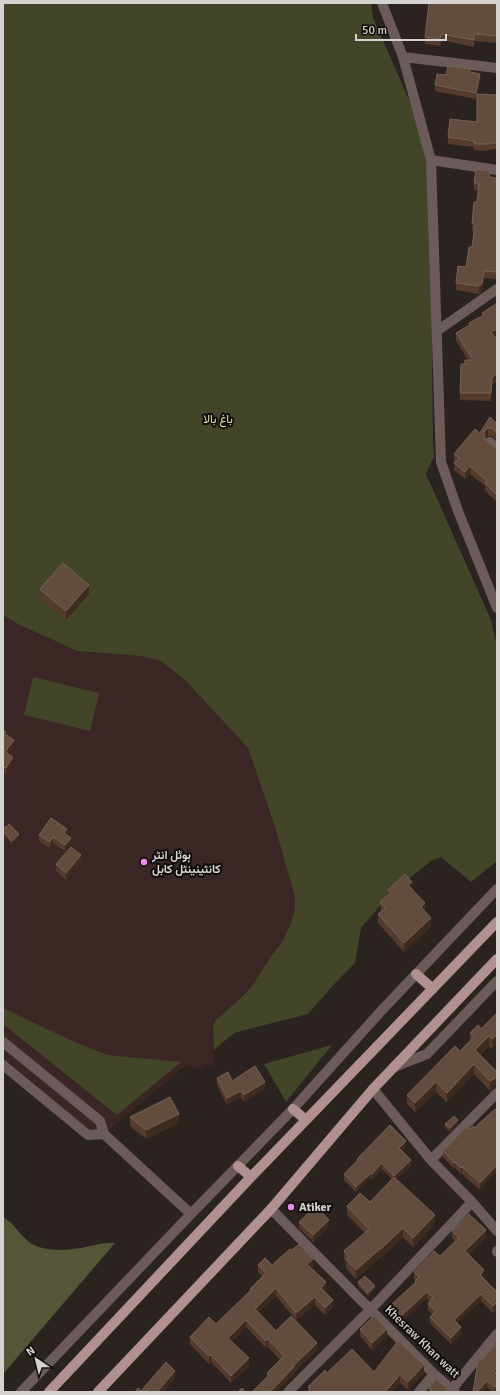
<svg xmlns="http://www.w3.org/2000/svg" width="500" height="1395" viewBox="0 0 500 1395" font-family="Signika,Vazirmatn,sans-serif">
  <rect width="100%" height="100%" fill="#2a231f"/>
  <!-- commercial -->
  <path fill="#3a2624" d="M3,615L18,624L77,651L140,656L161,661L185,680L248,748L275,827L295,897V909L291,923L282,942L272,955L254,983L213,1026L214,1065H203L202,1068L185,1066L104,1134L88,1135L3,1065Z"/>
  <!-- green -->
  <path fill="#434528" d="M3,3H371L373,18L414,111L425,154L432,214V369L433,441L434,456L426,474L491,620L497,646V861L471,882L441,857L431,861L391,893L361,928L355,963L337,981L308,1014L234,1033L214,1050L213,1026L215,1021L244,995L254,983L272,955L282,942L291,923L295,909V897L275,827L248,748L185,680L161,661L140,656L77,651L18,624L3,615Z
    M33,677L99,693L90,731L24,715Z
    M3,1008L70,1040L108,1055L181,1062L117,1115L3,1024Z
    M332,1045L286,1102L264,1064Z"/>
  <!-- forest -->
  <path fill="#545637" d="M3,1217C15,1223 21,1238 32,1244C43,1250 60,1251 72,1249C88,1248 97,1242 115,1243L3,1374Z"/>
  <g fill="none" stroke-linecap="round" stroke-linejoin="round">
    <!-- minor -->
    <path stroke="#6b5b5a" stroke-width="10" d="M382,3L403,57L431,160L441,462L458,511L497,608
      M403,57L497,68
      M431,160L497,170
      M437,331L497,289
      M490,442L497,449
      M3,1042L100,1121L104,1134L191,1214
      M3,1065L88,1135L104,1134
      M394,1067L427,1054L497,981
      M373,1089L431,1160L472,1202L497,1231
      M431,1160L497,1093
      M271,1209L434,1374L455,1392
      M497,1251V1252
      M452,1389L497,1334
      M21,1392L191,1214L293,1109L382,1010L497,889
      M288,1392L370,1310L472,1202
      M419,1392L434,1374"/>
    <!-- major -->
    <path stroke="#b19190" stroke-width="10" d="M416,974L433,989
      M293,1109L306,1120
      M238,1166L251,1177
      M49,1392L251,1177L497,922
      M98,1392L271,1209L373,1089L497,959"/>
  </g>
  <!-- wall -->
  <path fill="#543b2c" d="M497,3V43L474,41V47L441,40L440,46L425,44V37Z
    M470,72L480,80L476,99L435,91V85L446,75Z
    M497,95V149L488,150V151L474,150V147L448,144V137L477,122Z
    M490,177L497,178V279L484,278L482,292L479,294L456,290V283L466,267L472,247L474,231H472V223L477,202L478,191L474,190V183Z
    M497,303V336L495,337L497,340V381L492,385L491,401L460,400V393L468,360L456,341V333L469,325V323L482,316V313Z
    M490,417L497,424V440L492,436H488L485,439L495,448L497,447V502L485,491V486L470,474L465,479L454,470L455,462L454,461V454L480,433Z
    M40,589L89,594L66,620L40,598Z
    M3,730L14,747L8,754L13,764L6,775L3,773Z
    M3,829L19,838L12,844L3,834Z
    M39,835H67L71,844L65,851L53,843L50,848L39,841Z
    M81,862L66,880L56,871V864Z
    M412,889L425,911L431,927L404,952L378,923V914L381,912L380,902L388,896V890Z
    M497,1013V1044L492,1049L489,1046L480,1055L497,1072L490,1091L474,1074L447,1102L436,1092L415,1112L407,1104V1095L460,1051L470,1041V1033L481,1029Z
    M217,1078L232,1081L265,1088L244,1102L241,1097L227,1105L217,1085Z
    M495,1109L480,1190L462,1174H461L455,1168L454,1169L443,1157V1151L470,1129L474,1128Z
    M130,1117L179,1123L146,1139L130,1126Z
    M458,1123L450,1132L445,1127V1124Z
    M406,1146L402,1151L411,1166L396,1179L435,1224L413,1247L403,1237L381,1258V1257L356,1279L346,1268V1262L344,1260V1251L365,1233L347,1215V1206L370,1202L392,1179L382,1169L372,1180L371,1178L356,1192L344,1180V1174L357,1161V1159Z
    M299,1222L329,1226L313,1242L299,1228Z
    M452,1231L486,1237L469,1254L484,1277L483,1278L497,1292L493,1313L481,1301L457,1323L461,1334L451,1344L430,1323V1317L433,1315L428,1310V1304L430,1301L427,1298L401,1323L391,1312V1305L415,1283V1280L414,1279V1272L440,1256L455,1241L452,1238Z
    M258,1265L313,1266L311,1268L326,1289L324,1291L333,1307L325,1315L315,1305L296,1320L276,1296L259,1312L276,1331L317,1350L294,1372V1375L267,1377V1373L280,1360L268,1347L266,1348L246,1327L232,1341L249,1366L231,1383L211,1362L209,1364L190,1344V1337L216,1324L250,1291V1289L263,1277L258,1272Z
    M358,1282L375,1289L368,1296L358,1286Z
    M360,1329L387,1336L372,1350L360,1336Z
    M497,1343V1391L496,1392H492L487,1387L483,1392H473L482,1360Z
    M374,1372L424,1373L408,1390L400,1383L392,1392H308V1387L327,1373Z
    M429,1388L448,1392H429Z"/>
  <!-- shaded-wall -->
  <path fill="#3d2b20" d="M480,74V80L476,99V93Z
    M484,271V278L482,292L479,294V286Z
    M497,329V336L491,340V332Z
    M497,373V381L492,385L491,401L492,378Z
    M488,428V436L484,440V432Z
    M470,466V474L465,479V472Z
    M89,585V594L66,620V611Z
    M14,740V747L5,759V752Z
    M13,757V764L6,775V768Z
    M67,829V835L64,833Z
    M19,834V838L12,844V841Z
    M53,837V843L50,848V842Z
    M71,838V844L65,851V845Z
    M81,855V862L66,880V873Z
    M412,882V891L408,885Z
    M425,903V912L421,907Z
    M431,918V927L404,952V943Z
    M497,1035V1044L492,1049V1039Z
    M489,1036V1046L475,1060V1050Z
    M474,1064V1074L447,1102V1093Z
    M497,1077V1086L490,1091V1081Z
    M265,1082V1088L244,1102V1095Z
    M436,1082V1092L415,1112V1103Z
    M241,1091V1097L227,1105V1098Z
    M179,1114V1123L146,1139V1130Z
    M458,1120V1123L450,1132V1128Z
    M406,1141V1146L399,1153V1148Z
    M411,1160V1166L394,1181V1176Z
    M455,1162V1168L454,1169V1163Z
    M382,1163V1169L372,1180V1174Z
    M497,1165V1171L480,1190V1183Z
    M462,1167V1174H461V1168Z
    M371,1173V1178L356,1192V1187Z
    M435,1215V1224L413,1247V1238Z
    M329,1220V1226L313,1242V1235Z
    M403,1228V1237L381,1258V1249Z
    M486,1230V1237L465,1257V1251Z
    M381,1248V1257L356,1279V1270Z
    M313,1259V1266L307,1272V1264Z
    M484,1270V1277L480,1282V1275Z
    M326,1282V1289L321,1295V1288Z
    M375,1286V1289L368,1296V1293Z
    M276,1288V1296L255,1316V1309Z
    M427,1292V1298L401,1323V1316Z
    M481,1294V1301L454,1326V1320Z
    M315,1297V1305L296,1320V1313Z
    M333,1300V1307L325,1315V1308Z
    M497,1302V1309L493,1313V1306Z
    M246,1320V1327L228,1345V1338Z
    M461,1327V1334L451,1344V1338Z
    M387,1329V1336L372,1350V1343Z
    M268,1339V1347L266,1348V1341Z
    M317,1343V1350L294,1372V1375L277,1392H270L293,1366Z
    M211,1355V1362L209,1364V1356Z
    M249,1358V1366L231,1383V1376Z
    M424,1365V1373L408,1390V1382Z
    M497,1367V1374L494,1371Z
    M175,1371V1379L164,1392H157Z
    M400,1375V1383L392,1392H385Z
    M487,1381V1387L483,1392H477Z
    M497,1385V1391L495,1392V1387Z"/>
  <!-- building -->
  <path fill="#624c3e" stroke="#746154" d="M429,3H497V36L474,34V40L441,34L440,39L425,37Z
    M448,66L470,69V72L480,74L476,93L435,85L437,74L446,75Z
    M477,94L497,95V143H488V144H474V141L448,137L450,119L477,122Z
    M476,169L490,171L489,177L497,178V272L484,271L482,284L479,286L456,283L458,266L466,267L469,247H472L475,224L472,223L474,202H477L479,184L474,183Z
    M497,303V329L491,332L497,340V373L492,378L491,393H460L461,364H465V360H473L456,333L470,325L469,323L484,315L482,313Z
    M490,417L497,424V433L492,428H488L484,432L485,439L495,448L497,447V495L485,483L487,481L470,466L465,472L454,463L459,458L454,454L475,429L480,433Z
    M63,563L89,585L66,611L40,589Z
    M3,730L6,732L5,734L14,740L5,752L13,757L6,768L3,767Z
    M51,818L67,829L64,833L71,838L65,845L53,837L50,842L39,835Z
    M9,824L19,834L12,841L3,831V829Z
    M71,847L81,855L66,873L56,864Z
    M405,874L412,882L408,885L425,903L421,907L431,918L404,943L378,914L385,908L380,902L391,893L388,890Z
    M497,1013V1035L492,1039L489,1036L475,1050L497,1072V1077L490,1081L474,1064L447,1093L436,1082L415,1103L407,1095L455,1046L460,1051L474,1037L470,1033L478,1025L481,1029Z
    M255,1066L265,1082L244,1095L241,1091L227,1098L217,1078L228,1072L232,1081Z
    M170,1097L179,1114L146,1130L130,1117Z
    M495,1109L497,1111V1165L480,1183L462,1167L461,1168L455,1162L454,1163L443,1151L467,1126L470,1129L473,1126L474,1128Z
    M454,1116L458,1120L450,1128L445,1124Z
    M390,1125L406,1141L399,1148L411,1160L394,1176L382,1163L372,1174L371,1173L356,1187L344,1174L358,1160L357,1159Z
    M394,1177L435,1215L413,1238L403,1228L381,1249V1248L356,1270L346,1259L349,1257L344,1251L369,1229L347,1206L360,1193L370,1202Z
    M316,1206L329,1220L313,1235L299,1222Z
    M469,1214L486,1230L465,1251L484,1270L480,1275L497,1292V1302L493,1306L481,1294L454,1320L461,1327L451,1338L430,1317L436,1311L428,1304L433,1297L427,1292L401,1316L391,1305L416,1282L415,1281L419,1277L414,1272L434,1251L440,1256L459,1238L452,1231Z
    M299,1244L313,1259L307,1264L326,1282L321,1288L333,1300L325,1308L315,1297L296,1313L276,1288L255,1309L276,1331L291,1316L317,1343L293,1366L294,1367L270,1392H252L269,1375L267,1373L284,1356L268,1339L266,1341L246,1320L228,1338L249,1358L231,1376L211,1355L209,1356L190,1337L209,1317L216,1324L251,1290L250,1289L266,1273L258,1265L265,1258L272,1265L290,1249L292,1250Z
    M365,1276L375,1286L368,1293L358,1282Z
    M374,1316L387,1329L372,1343L360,1329Z
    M398,1341L424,1365L408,1382L400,1375L385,1392H308L310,1389L308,1387L325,1370L327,1373L352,1349L374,1372Z
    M497,1343V1367L494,1371L497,1374V1385L495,1387L487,1381L477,1392H473L478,1361L480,1358L482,1360Z
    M166,1362L175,1371L157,1392H135L138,1388L141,1391Z
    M436,1379L448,1389V1392H433L429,1388Z
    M242,1388L245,1392H238Z"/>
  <!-- markers -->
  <g fill="#f08bf6" stroke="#100d0b" stroke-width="1.5">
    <circle cx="144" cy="862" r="4"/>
    <circle cx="291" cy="1207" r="4"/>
  </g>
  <g text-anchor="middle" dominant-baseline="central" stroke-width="4" stroke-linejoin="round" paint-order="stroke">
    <!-- park labels -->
    <g font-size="12" fill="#dee2a7" stroke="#100d0b">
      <text x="218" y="419">باغ بالا</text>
    </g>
    <!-- poi labels -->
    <g font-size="12" font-weight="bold" fill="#d6d2cf" stroke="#100d0b" text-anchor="start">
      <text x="152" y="855">ہوٹل انٹر<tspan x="152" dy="14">کانٹینینٹل کابل</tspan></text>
      <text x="299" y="1207">Atiker</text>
    </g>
    <!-- street labels -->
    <g font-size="12" fill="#d6d2cf" stroke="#100d0b">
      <text transform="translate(422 1342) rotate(44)">Khesraw Khan watt</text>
    </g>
  </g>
  <!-- border -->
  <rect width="500" height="1395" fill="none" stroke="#d6d2cf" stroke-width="8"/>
  <!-- north arrow -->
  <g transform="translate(36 1359) rotate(325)" stroke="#100d0b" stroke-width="3" paint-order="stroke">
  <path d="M0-3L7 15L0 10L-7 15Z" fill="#d6d2cf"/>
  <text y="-6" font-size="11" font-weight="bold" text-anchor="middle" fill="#d6d2cf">N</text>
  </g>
  <!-- scale -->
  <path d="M356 34v6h90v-6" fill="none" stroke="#d6d2cf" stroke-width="2"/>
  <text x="362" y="34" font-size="12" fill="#d6d2cf" stroke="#100d0b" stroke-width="3" paint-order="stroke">50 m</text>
</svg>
